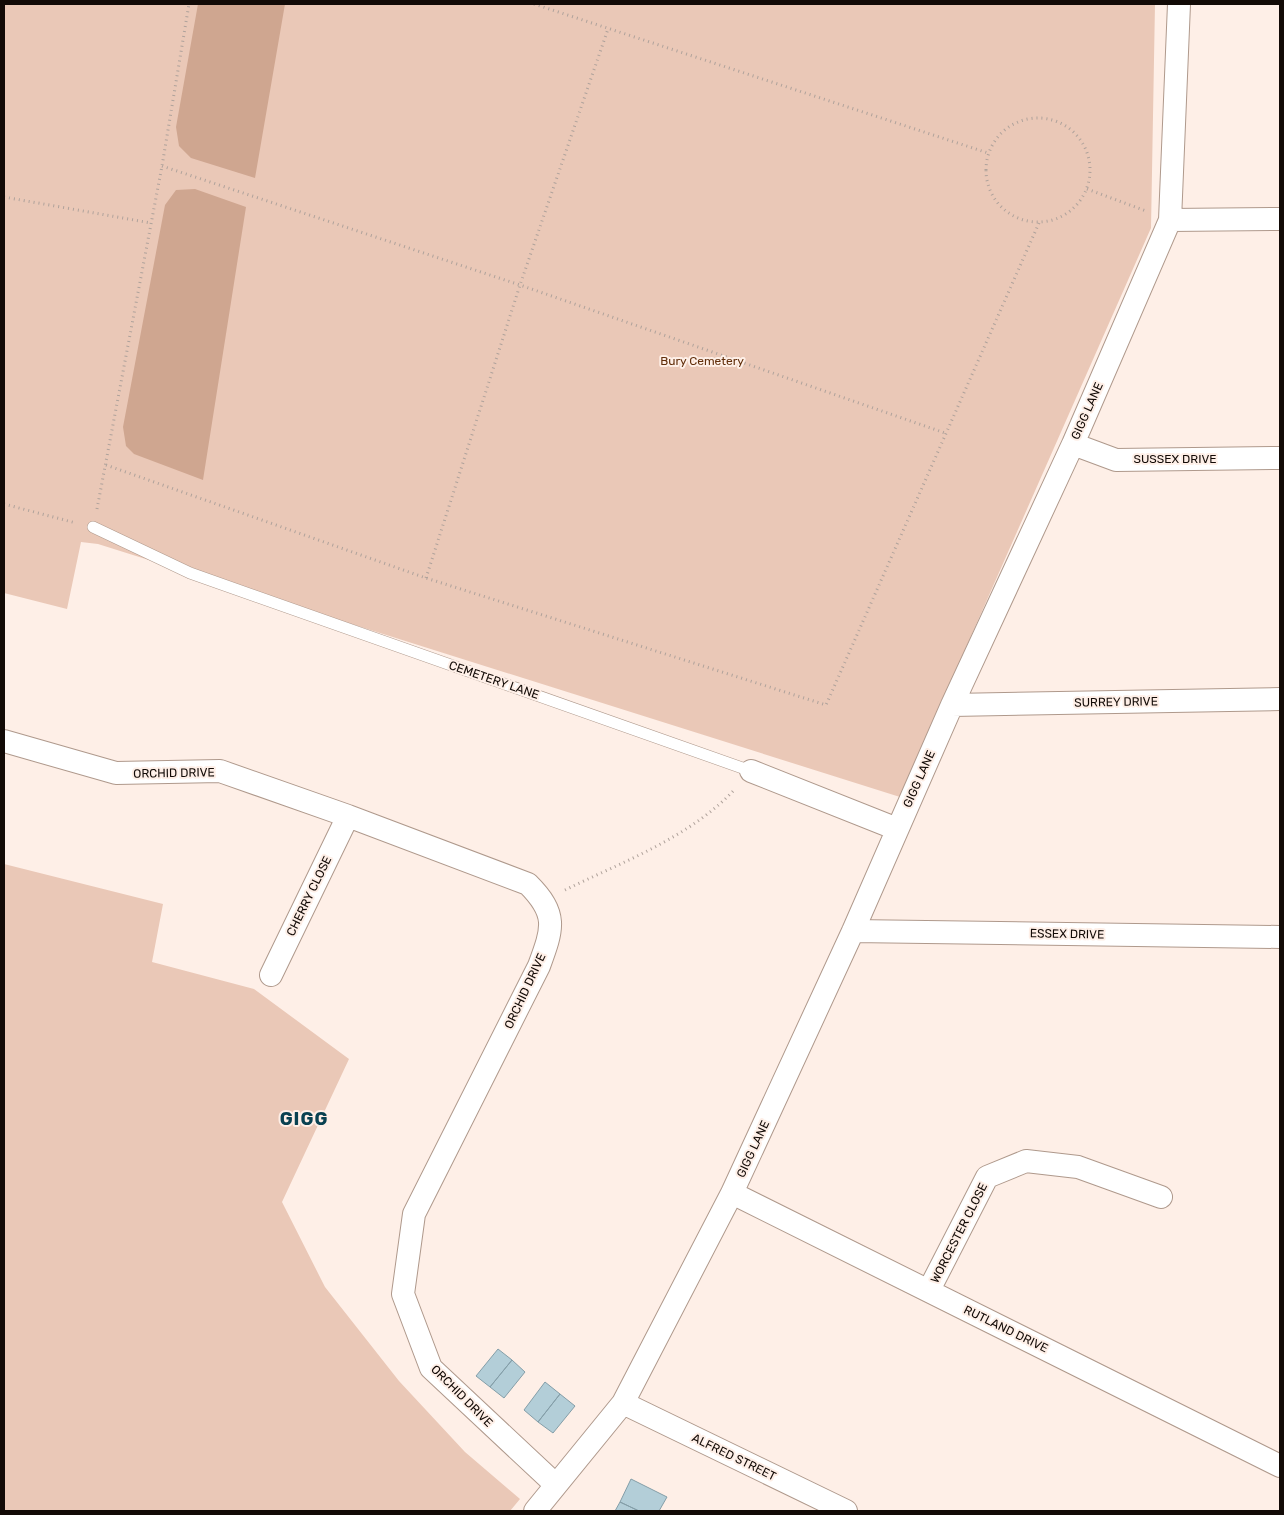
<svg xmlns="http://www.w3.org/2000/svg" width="1284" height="1515" viewBox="0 0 1284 1515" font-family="Rubik,sans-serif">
  <rect width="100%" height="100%" fill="#feefe7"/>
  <!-- green -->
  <path fill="#eac8b7" d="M4,4H1155L1151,228L900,797L98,544L81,542L67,609L4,593Z
    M4,864L163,904L152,962L254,989L349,1059L282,1202L325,1287L399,1381L465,1452L520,1499L510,1511H4Z"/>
  <!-- forest -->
  <path fill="#cfa690" d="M198,4H285L255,178L191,158L179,146L176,127Z
    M195,189L246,207L203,480L134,454L126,446L123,427L165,205L176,190Z"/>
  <!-- building -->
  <path fill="#b3ced8" stroke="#849ea8" d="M498,1349L512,1360L490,1387L476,1376Z
    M512,1360L525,1372L504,1398L490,1387Z
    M545,1382L560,1394L538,1422L524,1410Z
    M560,1394L575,1406L553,1433L538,1422Z
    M631,1479L667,1497L659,1511H639L620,1502Z
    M620,1502L639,1511H615Z"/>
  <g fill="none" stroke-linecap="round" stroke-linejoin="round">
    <defs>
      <path id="service" d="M93,527L190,573L751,771"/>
      <path id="minor" d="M1170,220L1280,219
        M1073,444L1116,460L1280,458
        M952,705L1280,699
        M4,741L116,773L220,771L348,816L528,884C558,914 553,928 539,966L414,1214L403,1294L431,1368L556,1485
        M751,771L897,829
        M853,931L1280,937
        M271,975L348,816
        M732,1193L1280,1466
        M929,1290L987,1177L1026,1161L1078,1167L1161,1197
        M623,1403L846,1511
        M535,1511L623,1403L732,1193L853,931L952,705L1073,444L1170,220L1179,4"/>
    </defs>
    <!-- service casing -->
    <use href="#service" stroke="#af998c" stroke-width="12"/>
    <!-- minor casing -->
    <use href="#minor" stroke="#af998c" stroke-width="24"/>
    <!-- path -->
    <path stroke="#afa29b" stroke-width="3" stroke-dasharray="1 4" stroke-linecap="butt" d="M534,4L988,153
      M986 170a52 52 0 1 1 104 0a52 52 0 1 1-104 0Z
      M162,166L520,285L945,433
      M1087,189L1146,211
      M4,197L151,223
      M106,465L426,578L826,705L1039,223
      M4,504L76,523
      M97,509L162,166L189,4
      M426,578L520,285L608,29
      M565,890C622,862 691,837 735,789"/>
    <!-- service -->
    <use href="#service" stroke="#fff" stroke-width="11"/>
    <!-- minor -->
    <use href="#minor" stroke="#fff" stroke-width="22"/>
  </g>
  <g text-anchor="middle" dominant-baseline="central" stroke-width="4" stroke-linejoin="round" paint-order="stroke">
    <!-- park labels -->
    <g font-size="12" fill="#612e0a" stroke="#feefe7">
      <text x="702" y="361">Bury Cemetery</text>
    </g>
    <!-- street labels -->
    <g font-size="12" fill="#120a06" stroke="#feefe7">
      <text transform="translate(1087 411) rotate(-66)">GIGG LANE</text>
      <text x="1175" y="459">SUSSEX DRIVE</text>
      <text transform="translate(494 680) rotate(19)">CEMETERY LANE</text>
      <text transform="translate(1116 702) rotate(-1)">SURREY DRIVE</text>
      <text transform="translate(174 773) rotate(-1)">ORCHID DRIVE</text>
      <text transform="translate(919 779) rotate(-66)">GIGG LANE</text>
      <text transform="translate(309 896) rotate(-64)">CHERRY CLOSE</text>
      <text transform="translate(1067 934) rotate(1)">ESSEX DRIVE</text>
      <text transform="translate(525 991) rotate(-65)">ORCHID DRIVE</text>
      <text transform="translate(753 1149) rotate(-65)">GIGG LANE</text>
      <text transform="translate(959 1233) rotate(-63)">WORCESTER CLOSE</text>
      <text transform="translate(1006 1329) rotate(26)">RUTLAND DRIVE</text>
      <text transform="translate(462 1396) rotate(45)">ORCHID DRIVE</text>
      <text transform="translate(734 1457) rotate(26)">ALFRED STREET</text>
    </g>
    <!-- district labels -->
    <g font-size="18" font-weight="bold" letter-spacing="1" fill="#094151" stroke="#feefe7">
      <text x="304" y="1119">GIGG</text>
    </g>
  </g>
  <!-- border -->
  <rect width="1284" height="1515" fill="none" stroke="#120a06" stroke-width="10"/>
</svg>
